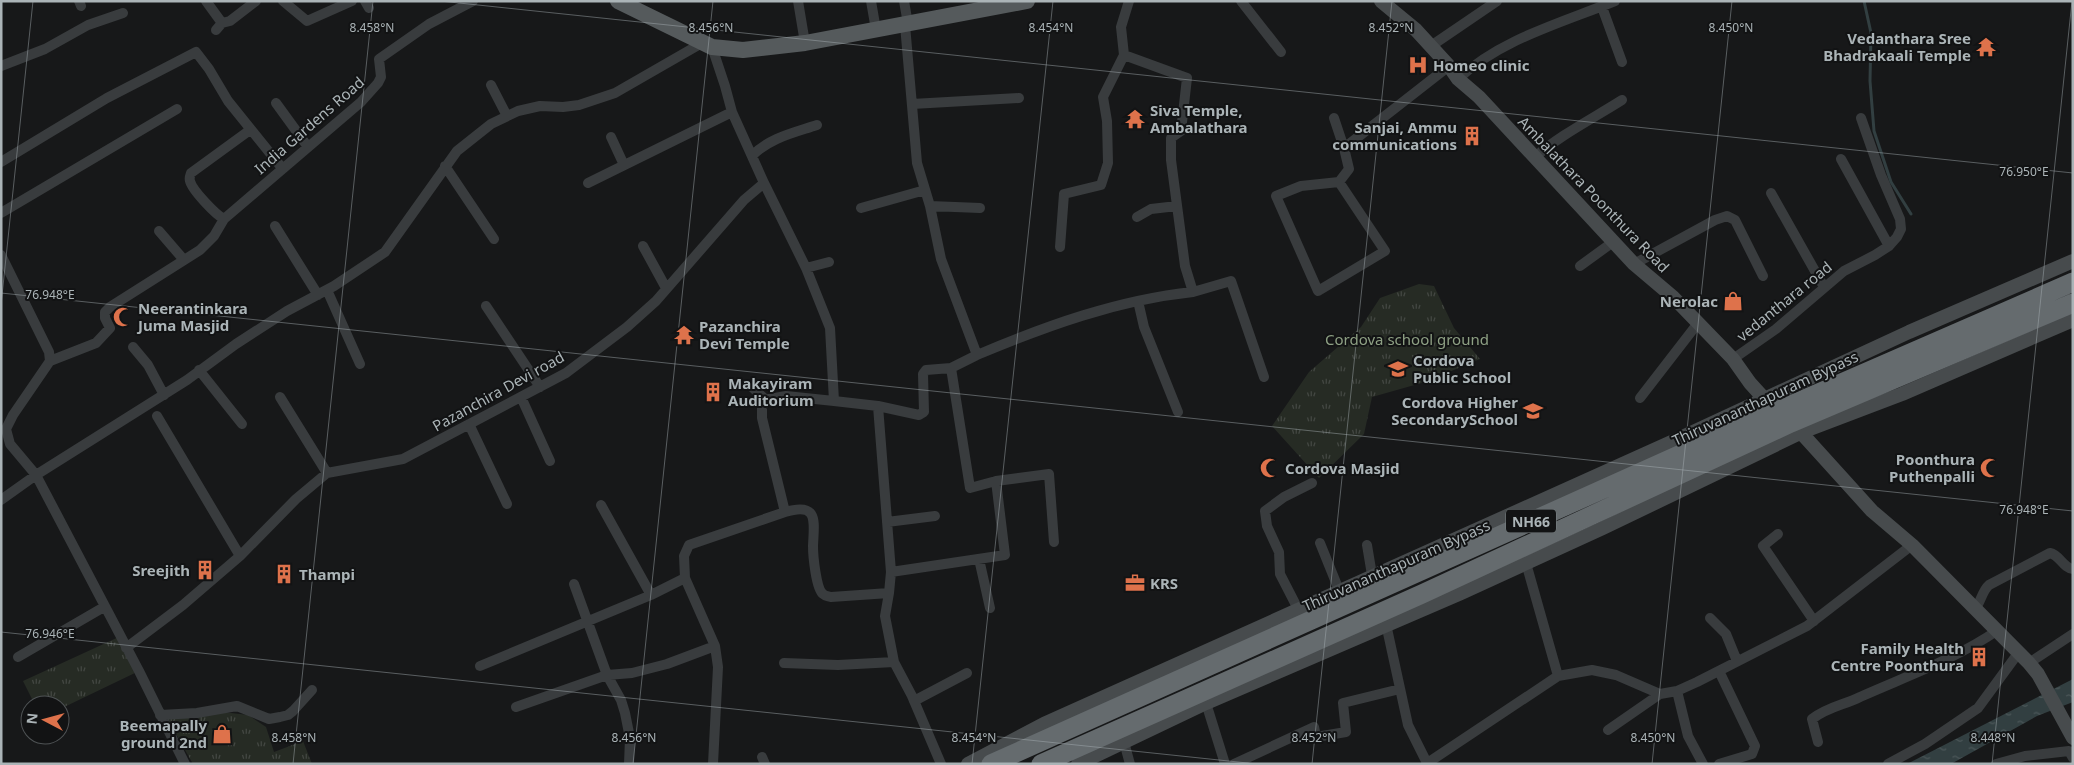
<svg xmlns="http://www.w3.org/2000/svg" width="2074" height="765" viewBox="0 0 2074 765" font-family="'Noto Sans',sans-serif">
  <defs>
    <pattern id="grass-tufts" width="24" height="20" patternUnits="userSpaceOnUse" patternTransform="scale(1.25)"><rect width="24" height="20" fill="#262b24"/><path d="M3 7l-1-3M5 7V3M7 7l1-3M15 17l-1-3M17 17v-4M19 17l1-3" fill="none" stroke="#434742"/></pattern>
    <pattern id="water-ripples" width="26" height="14" patternUnits="userSpaceOnUse" patternTransform="scale(1.25)"><rect width="26" height="14" fill="#323f41"/><path d="M2 4q2-2 4 0t4 0M15 11q2-2 4 0t4 0" fill="none" stroke="#4d585a"/></pattern>
  </defs>
  <rect width="100%" height="100%" fill="#171819"/>
  <!-- grass -->
  <path fill="url(#grass-tufts)" d="M1419,284L1434,286L1454,328L1480,359L1425,382L1372,397L1364,434L1319,478L1272,426L1309,372L1361,327L1380,298Z
    M121,636L139,671L60,709V705H35L23,681Z
    M214,711L248,715L266,727L274,752L303,741L312,764H193L167,718Z"/>
  <!-- water -->
  <path fill="url(#water-ripples)" d="M2073,679V702L2037,716L1951,764H1907Z"/>
  <g fill="none" stroke-linecap="round" stroke-linejoin="round">
    <!-- stream -->
    <path stroke="#323f41" stroke-width="3" d="M1864,1L1871,33L1870,81L1874,131L1891,182L1911,214"/>
    <!-- street -->
    <path stroke="#393c3e" stroke-width="10" d="M79,1L81,6
      M206,1L222,23
      M283,1L307,21L352,1
      M365,1L369,8
      M798,1L805,43
      M871,1L876,30
      M904,1L908,24
      M1241,1L1281,52
      M1602,7L1622,62
      M905,25L917,163L930,206L941,259L977,355C1046,326 1117,300 1193,292L1185,266L1171,160V138L1181,131L1187,78L1124,55
      M216,30L222,23L230,21L256,1
      M1431,46L1497,1
      M1,66L45,49L88,25L123,13
      M1458,79C1501,39 1561,23 1615,1
      M491,85L507,116
      M276,103L308,147
      M912,104L1019,98
      M1334,118L1344,148L1449,66
      M611,137L624,165
      M752,156C769,138 793,133 817,125
      M1534,158C1560,135 1592,119 1622,100
      M1841,159L1889,246
      M1,162L107,98L196,52L209,69L228,101L282,168
      M445,166L494,239
      M1339,182L1301,186L1276,196L1318,291L1385,251L1339,182L1349,169L1344,148
      M588,183L732,112
      M764,183L806,268L830,328L834,401L786,396L769,399L762,406V418L785,512C819,502 814,521 813,546C813,555 816,589 823,594C825,596 828,596 831,597L889,593L885,616L894,662L912,696L941,764
      M1771,193L1824,287
      M930,206L980,208
      M861,208L925,190
      M1,213L177,109
      M1137,217L1151,209L1177,206
      M224,219C216,215 192,190 190,181C189,178 190,176 191,173L250,130
      M275,226L318,295
      M159,231L184,260
      M643,246L666,288
      M1060,247L1064,194L1101,185L1108,163L1107,121L1103,97L1124,55L1121,27L1129,1
      M1,255L49,352L50,361L13,415L6,429L10,444L36,475L139,671L185,764
      M1634,264L1715,220L1727,216L1735,220L1763,276
      M1580,266L1613,242
      M806,268L829,262
      M327,290L360,364
      M1193,292L1231,281L1264,377
      M1138,301L1144,327L1178,412
      M486,306L540,387
      M133,347L148,365L164,395
      M977,355L951,368L970,488L996,481L1049,474L1054,542
      M1733,359L1776,329L1844,271L1875,255L1889,246L1897,237L1901,229L1900,219L1881,175L1861,118
      M50,361L96,343L110,328L105,318V312L110,307L200,250L214,236L224,219L361,102L378,83L381,77L379,59L429,24L473,1
      M199,370L242,424
      M751,386L767,401
      M280,397L327,473
      M521,397L550,461
      M1640,398L1698,323
      M834,401L878,406L919,415L924,412L923,374L926,370L951,368
      M878,406L891,572L889,593
      M157,416L240,556
      M469,424L507,504
      M1,500L36,475L187,380L236,344L287,311L334,286L385,252L457,151L491,124L518,111L540,106L563,107L579,105L615,93L702,43
      M601,505L651,595
      M887,522L935,516
      M1778,534L1763,546L1814,621
      M1320,543L1339,590
      M1367,545L1372,575
      M979,559L990,608
      M1526,563L1558,676
      M891,572L1005,555L996,481
      M574,584L607,675L621,700L625,713L630,738L629,764
      M1298,609L1280,574L1279,552L1267,526L1265,511L1284,497L1312,483
      M1975,609C1981,602 1982,591 1989,585L2050,553C2060,555 2063,568 2073,569
      M1710,618L1726,634L1737,661
      M1386,624L1408,725L1427,763
      M126,648L183,605L240,556L296,499L327,473L403,459L566,373L627,327L656,301L744,200L764,183L732,112L725,86L712,47
      M18,657L104,607
      M784,663L838,665L894,662
      M2029,663L2073,634
      M480,666L651,595L685,578L684,556L689,545L785,512
      M1677,691L1688,736L1703,764
      M914,701L967,673
      M1206,703L1225,764
      M516,707L607,675L632,673L667,664L715,646L685,578
      M160,715L197,713L237,706L269,719L280,717L288,715L293,711L312,690
      M1608,730L1660,694
      M1124,742L1130,764
      M1818,742L1812,719C1827,707 1844,705 1860,697C1907,676 1956,659 1998,630
      M762,757L765,764
      M713,764L718,667L715,646
      M1234,764L1314,727L1316,737L1346,732L1343,703L1400,689
      M1426,764L1558,676L1592,670L1616,675L1660,694L1677,691L1697,682L1807,626L1912,545
      M1719,764L1752,754L1755,746L1719,671
      M1888,764L1925,744L1978,708L2019,652
      M1996,764L2025,756L2069,751L2073,758"/>
    <!-- secondary -->
    <path stroke="#474b4d" stroke-width="14" d="M1381,1L1416,30L1449,66L1458,79L1479,97L1634,264L1673,297L1733,359L1750,383L1770,405
      M1796,427L1872,511L1912,545L2029,663L2038,674L2073,738
      M968,764L1044,724L1674,441L1909,332L2073,261
      M1078,764L1206,703L1461,593L1603,528L1802,432L1902,394L2073,320"/>
    <!-- primary -->
    <path stroke="#555a5c" stroke-width="16" d="M618,1L712,47L743,50L805,43L1027,1"/>
    <!-- highway -->
    <path stroke="#656b6e" stroke-width="19" d="M991,764L1777,411L2073,282
      M1041,764L1422,594L1791,423L2073,303"/>
  </g>
  <!-- ticks -->
  <path fill="none" stroke="#abb4b7" stroke-width="1" stroke-opacity="0.45" d="M440,1L2073,173M1,293L2073,511M1,305L33,1M1,632L1257,764M293,764L373,1M633,764L713,1M972,764L1053,1M1312,764L1392,1M1652,764L1732,1M1992,764L2072,1"/>
  <!-- icons -->
  <defs>
    <symbol id="temple-bare" viewBox="-9 -9 18 18"><path d="M0-6L5-2H3V0L6.5 2.5H4V6H1.5V3h-3V6H-4V2.5H-6.5L-3 0V-2H-5Z" fill="#de724b" stroke="#121314" stroke-width="2.5" paint-order="stroke"/></symbol>
    <symbol id="hospital-bare" viewBox="-9 -9 18 18"><path d="M-5-5h3v3.5h4V-5h3V5h-3V1.5h-4V5h-3Z" fill="#de724b" stroke="#121314" stroke-width="2.5" paint-order="stroke"/></symbol>
    <symbol id="building-bare" viewBox="-9 -9 18 18"><path d="M-4-6H4V6H1V3H-1V6H-4ZM-2.5-4.3h1.7v1.8h-1.7ZM.8-4.3h1.7v1.8H.8ZM-2.5-1h1.7V.8h-1.7ZM.8-1h1.7V.8H.8Z" fill="#de724b" stroke="#121314" stroke-width="2.5" paint-order="stroke"/></symbol>
    <symbol id="shop-bare" viewBox="-9 -9 18 18"><path d="M-5-2.5h2.3a2.7 3.5 0 0 1 5.4 0H5L5.5 6h-11ZM-1.5-2.5h3a1.5 2.3 0 0 0-3 0Z" fill="#de724b" stroke="#121314" stroke-width="2.5" paint-order="stroke"/></symbol>
    <symbol id="mosque-bare" viewBox="-9 -9 18 18"><path d="M3.5-4.9A6 6 0 1 0 3.5 4.9A5 5 0 1 1 3.5-4.9Z" fill="#de724b" stroke="#121314" stroke-width="2.5" paint-order="stroke"/></symbol>
    <symbol id="school-bare" viewBox="-9 -9 18 18"><path d="M0-5L7-2L0 1L-7-2ZM-4 1L0 2.5L4 1V4Q0 6-4 4Z" fill="#de724b" stroke="#121314" stroke-width="2.5" paint-order="stroke"/></symbol>
    <symbol id="office-bare" viewBox="-9 -9 18 18"><path d="M-6-3h4V-5.5h4V-3h4V5H-6ZM-1-4.5V-3h2v-1.5ZM-6 0V1H6V0Z" fill="#de724b" stroke="#121314" stroke-width="2.5" paint-order="stroke"/></symbol>
  </defs>
  <g fill-rule="evenodd">
    <use href="#temple-bare" x="1972" y="33" width="28" height="28"/>
    <use href="#hospital-bare" x="1404" y="51" width="28" height="28"/>
    <use href="#temple-bare" x="1121" y="105" width="28" height="28"/>
    <use href="#building-bare" x="1458" y="122" width="28" height="28"/>
    <use href="#shop-bare" x="1719" y="287" width="28" height="28"/>
    <use href="#mosque-bare" x="109" y="303" width="28" height="28"/>
    <use href="#temple-bare" x="670" y="321" width="28" height="28"/>
    <use href="#school-bare" x="1384" y="355" width="28" height="28"/>
    <use href="#building-bare" x="699" y="378" width="28" height="28"/>
    <use href="#school-bare" x="1519" y="397" width="28" height="28"/>
    <use href="#mosque-bare" x="1256" y="454" width="28" height="28"/>
    <use href="#mosque-bare" x="1976" y="454" width="28" height="28"/>
    <use href="#building-bare" x="191" y="556" width="28" height="28"/>
    <use href="#building-bare" x="270" y="560" width="28" height="28"/>
    <use href="#office-bare" x="1121" y="569" width="28" height="28"/>
    <use href="#building-bare" x="1965" y="643" width="28" height="28"/>
    <use href="#shop-bare" x="208" y="720" width="28" height="28"/>
  </g>
  <g text-anchor="middle" dominant-baseline="central" stroke-width="4" stroke-linejoin="round" paint-order="stroke">
    <!-- shield labels -->
    <rect fill="#121314" stroke="#7d8486" stroke-width="1" x="1506" y="509.5" width="50" height="23" rx="4"/>
    <g font-size="14" font-weight="bold" fill="#abb4b7">
      <text x="1531" y="521">NH66</text>
    </g>
    <!-- poi labels -->
    <g font-size="15" font-weight="bold" fill="#abb4b7" stroke="#121314" text-anchor="start">
      <text x="1971" y="38" text-anchor="end">Vedanthara Sree<tspan x="1971" dy="17">Bhadrakaali Temple</tspan></text>
      <text x="1433" y="65">Homeo clinic</text>
      <text x="1150" y="110">Siva Temple,<tspan x="1150" dy="17">Ambalathara</tspan></text>
      <text x="1457" y="127" text-anchor="end">Sanjai, Ammu<tspan x="1457" dy="17">communications</tspan></text>
      <text x="1718" y="301" text-anchor="end">Nerolac</text>
      <text x="138" y="308">Neerantinkara<tspan x="138" dy="17">Juma Masjid</tspan></text>
      <text x="699" y="326">Pazanchira<tspan x="699" dy="17">Devi Temple</tspan></text>
      <text x="1413" y="360">Cordova<tspan x="1413" dy="17">Public School</tspan></text>
      <text x="728" y="383">Makayiram<tspan x="728" dy="17">Auditorium</tspan></text>
      <text x="1518" y="402" text-anchor="end">Cordova Higher<tspan x="1518" dy="17">SecondarySchool</tspan></text>
      <text x="1975" y="459" text-anchor="end">Poonthura<tspan x="1975" dy="17">Puthenpalli</tspan></text>
      <text x="1285" y="468">Cordova Masjid</text>
      <text x="190" y="570" text-anchor="end">Sreejith</text>
      <text x="299" y="574">Thampi</text>
      <text x="1150" y="583">KRS</text>
      <text x="1964" y="648" text-anchor="end">Family Health<tspan x="1964" dy="17">Centre Poonthura</tspan></text>
      <text x="207" y="725" text-anchor="end">Beemapally<tspan x="207" dy="17">ground 2nd</tspan></text>
    </g>
    <!-- street labels -->
    <g font-size="15" fill="#abb4b7" stroke="#121314">
      <text transform="translate(309 125) rotate(-41)">India Gardens Road</text>
      <text transform="translate(1594 194) rotate(46)">Ambalathara Poonthura Road</text>
      <text transform="translate(1784 301) rotate(-39)">vedanthara road</text>
      <text transform="translate(498 391) rotate(-29)">Pazanchira Devi road</text>
      <text transform="translate(1765 398) rotate(-25)">Thiruvananthapuram Bypass</text>
      <text transform="translate(1396 565) rotate(-24)">Thiruvananthapuram Bypass</text>
    </g>
    <!-- park labels -->
    <g font-size="15" fill="#8ea084" stroke="#121314">
      <text x="1407" y="339">Cordova school ground</text>
    </g>
  </g>
  <g font-size="12" text-anchor="middle" fill="#abb4b7" stroke="#121314" stroke-width="4" stroke-linejoin="round" paint-order="stroke">
    <text x="372" y="32">8.458°N</text>
    <text x="711" y="32">8.456°N</text>
    <text x="1051" y="32">8.454°N</text>
    <text x="1391" y="32">8.452°N</text>
    <text x="1731" y="32">8.450°N</text>
    <text x="2024" y="176">76.950°E</text>
    <text x="50" y="299">76.948°E</text>
    <text x="2024" y="514">76.948°E</text>
    <text x="50" y="638">76.946°E</text>
    <text x="294" y="742">8.458°N</text>
    <text x="634" y="742">8.456°N</text>
    <text x="974" y="742">8.454°N</text>
    <text x="1314" y="742">8.452°N</text>
    <text x="1653" y="742">8.450°N</text>
    <text x="1993" y="742">8.448°N</text>
  </g>
  <!-- border -->
  <rect width="2074" height="765" fill="none" stroke="#abb4b7" stroke-width="5"/>
  <!-- north arrow -->
  <g transform="translate(45 720) rotate(276)"><circle r="24" fill="#121314" stroke="#4f5355"/>
  <path d="M0-4L9 19L0 12L-9 19Z" fill="#de724b"/>
  <text y="-8" font-size="14" font-weight="bold" text-anchor="middle" fill="#abb4b7">N</text>
  </g>
</svg>
